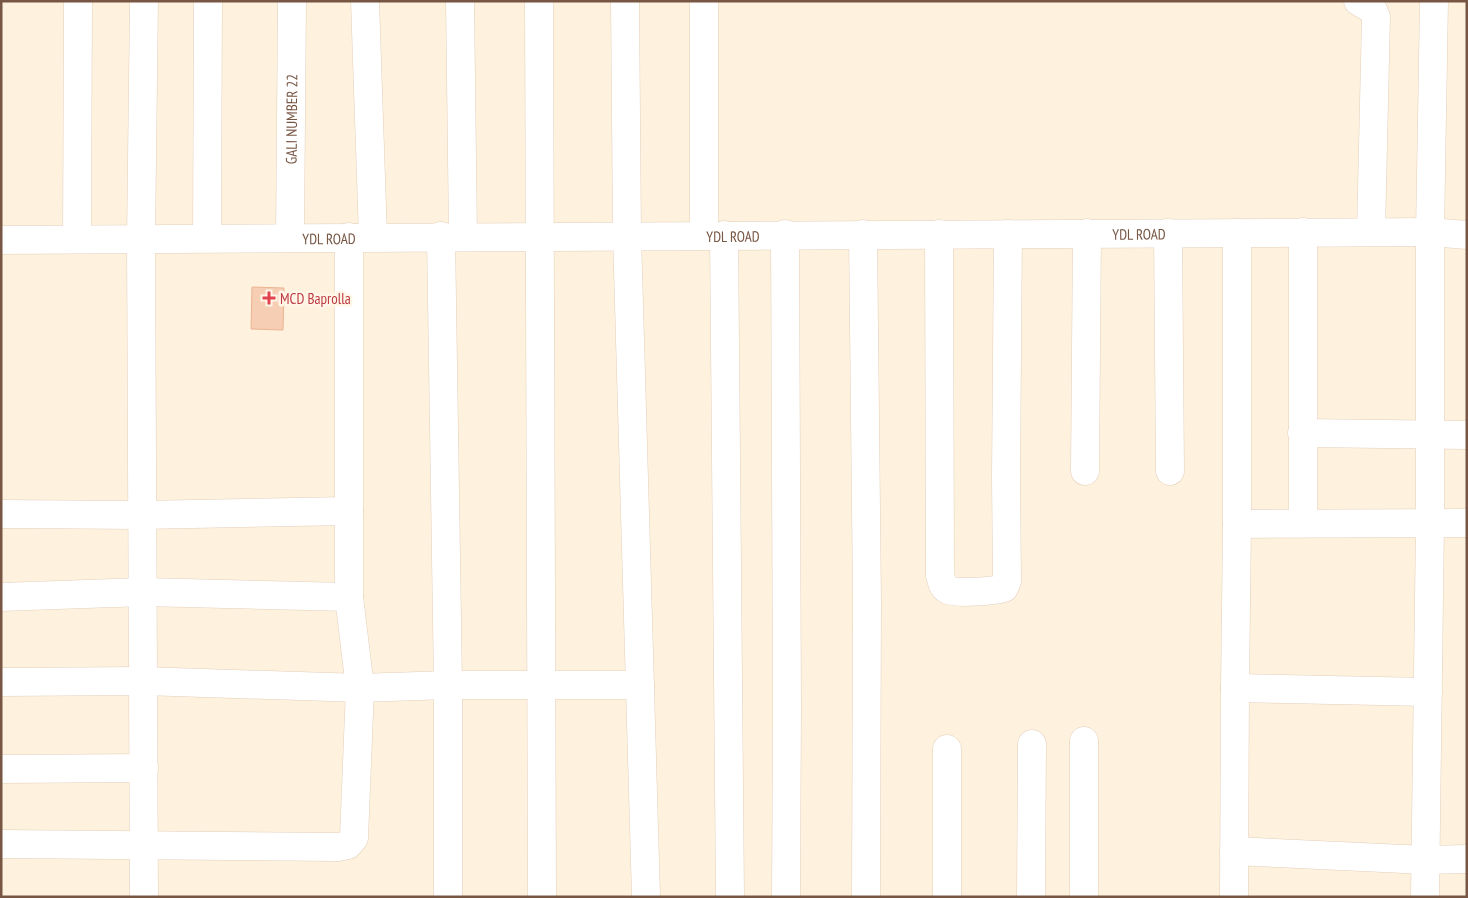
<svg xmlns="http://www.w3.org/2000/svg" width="1468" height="898" viewBox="0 0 1468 898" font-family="'PT Sans Narrow',sans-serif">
  <rect width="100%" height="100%" fill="#fef2df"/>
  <!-- building -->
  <path fill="#f6ceb4" stroke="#ebb493" d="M252,287L284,288L283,330L251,329Z"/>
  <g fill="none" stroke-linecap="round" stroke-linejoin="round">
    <defs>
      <g id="minor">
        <path d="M144,1L141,239L144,897"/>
        <path d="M365,1L373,237"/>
        <path d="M460,1L463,236"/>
        <path d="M539,1L542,897"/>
        <path d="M625,1L627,235L646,897"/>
        <path d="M1358,1L1373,10L1376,17L1371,232"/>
        <path d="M1168,233L1170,471"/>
        <path d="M785,234L787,709L786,897"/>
        <path d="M863,234L867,601L866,897"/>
        <path d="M939,234L940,576C942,581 942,587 948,590C955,594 996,591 1004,588L1007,581L1006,478L1008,234"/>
        <path d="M704,235V1"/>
        <path d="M724,235L730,897"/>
        <path d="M441,236L448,685V897"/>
        <path id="s1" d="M290,237L292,1"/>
        <path d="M207,238L208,1"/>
        <path d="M77,239L78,1"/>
        <path id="s2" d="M1,240L1430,232L1467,235"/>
        <path d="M1302,433L1467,435"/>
        <path d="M1085,471L1087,233"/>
        <path d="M1,514L142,515L349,511"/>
        <path d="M1303,523V232"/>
        <path d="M1237,524L1467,523"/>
        <path d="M1,597L143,592L349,597"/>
        <path d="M1,682L143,681L360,688L448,685H640"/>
        <path d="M1235,688L1428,692"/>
        <path d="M947,749V897"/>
        <path d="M1,769L144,768"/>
        <path d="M1,844L338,847L348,845L354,838L360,688L349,597V237"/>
        <path d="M1234,851L1426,860L1467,859"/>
        <path d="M1031,897L1032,744"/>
        <path d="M1084,897V741"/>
        <path d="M1234,897L1235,688L1237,524V233"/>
        <path d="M1425,897L1430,523V232L1434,1"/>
      </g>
    </defs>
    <!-- minor casing -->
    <use href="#minor" stroke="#e3ceba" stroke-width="29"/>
    <!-- minor -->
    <use href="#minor" stroke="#fff" stroke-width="28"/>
  </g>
  <!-- markers -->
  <path fill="#e0444e" stroke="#fff6e8" stroke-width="2" d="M266.5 290.5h5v5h5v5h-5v5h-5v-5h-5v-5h5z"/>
  <g text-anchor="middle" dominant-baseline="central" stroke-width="5" stroke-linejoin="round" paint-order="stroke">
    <!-- street labels -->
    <g font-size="15" fill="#775644" stroke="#fff6e8">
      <text stroke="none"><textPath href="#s1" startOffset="118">GALI NUMBER 22</textPath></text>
      <text stroke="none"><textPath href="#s2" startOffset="1138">YDL ROAD</textPath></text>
      <text stroke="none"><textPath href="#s2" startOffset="732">YDL ROAD</textPath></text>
      <text stroke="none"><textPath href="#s2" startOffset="328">YDL ROAD</textPath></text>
    </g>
    <!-- health labels -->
    <g font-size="15" fill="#be3a42" stroke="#fff6e8" text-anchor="start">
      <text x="280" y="298">MCD Baprolla</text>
    </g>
  </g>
  <!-- border -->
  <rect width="1468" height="898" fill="none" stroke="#775644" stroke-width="5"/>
</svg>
